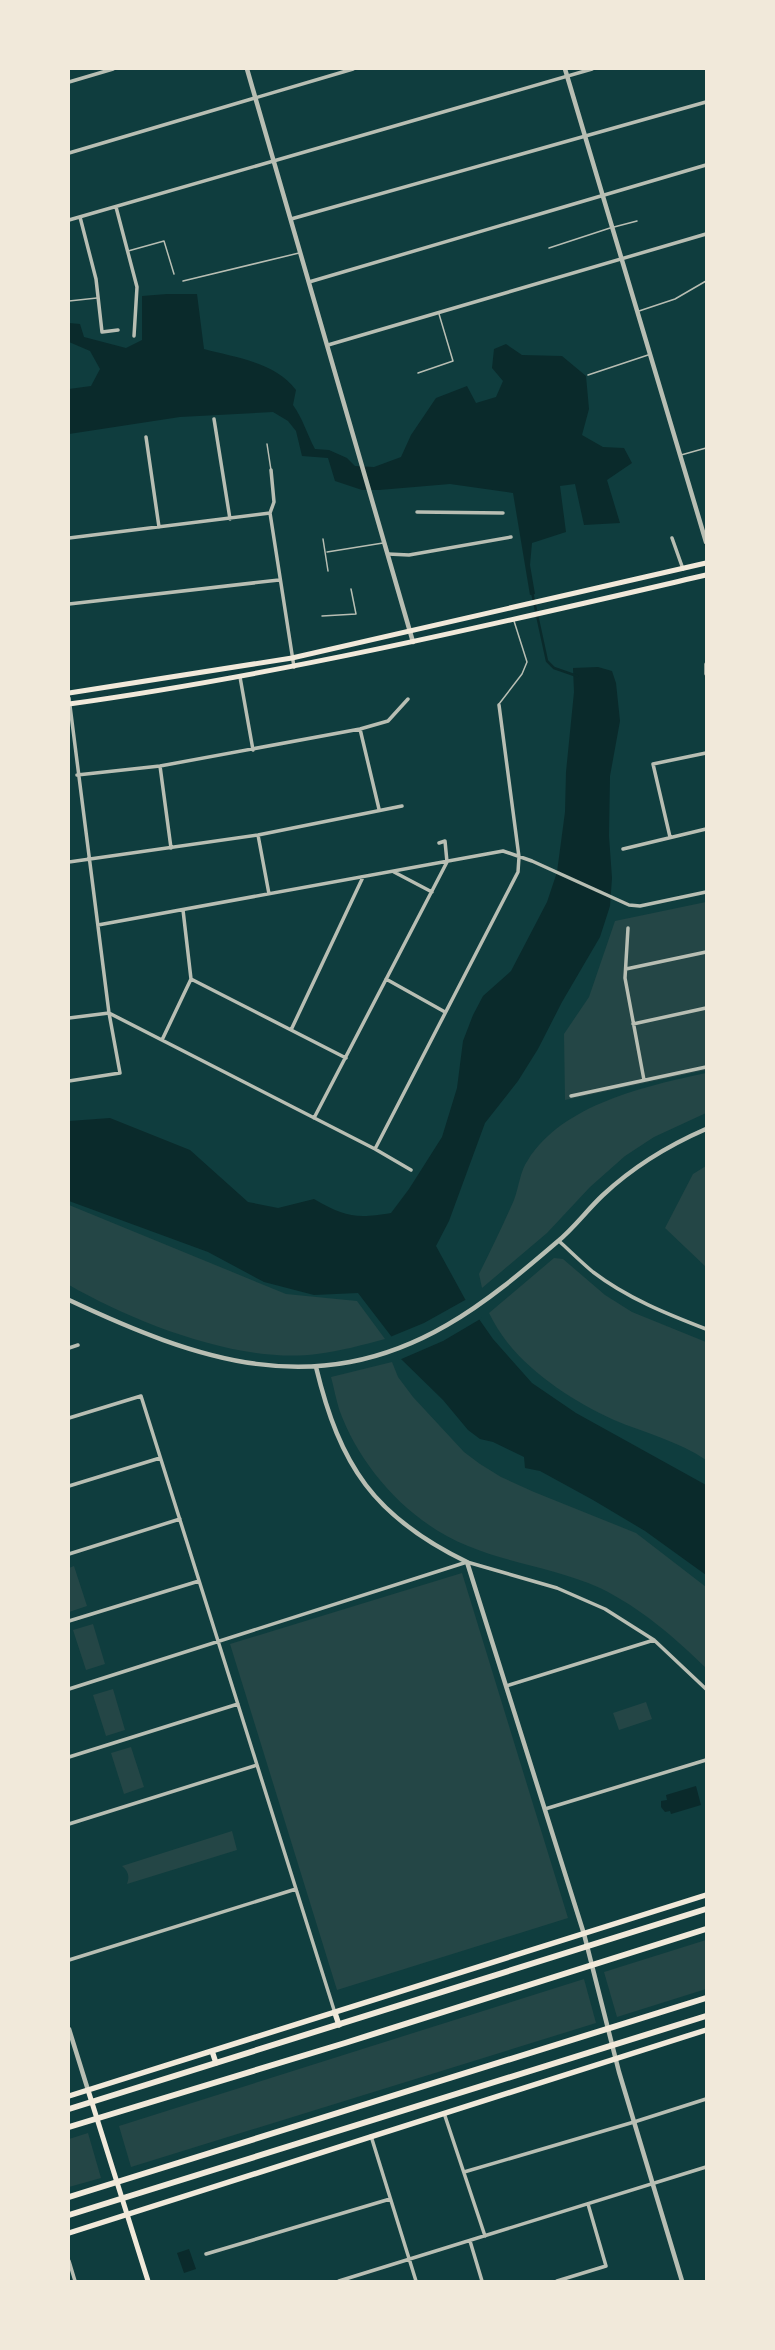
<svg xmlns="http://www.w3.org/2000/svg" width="775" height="2350" viewBox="0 0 775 2350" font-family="Raleway,sans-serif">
  <rect width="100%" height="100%" fill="#0f3d3e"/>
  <!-- green -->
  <path fill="#244646" d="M706,902V1070L565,1100L564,1034L589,997L615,921Z
    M706,1073V1113L654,1137L625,1156L590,1187L547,1233L482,1288L479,1274C491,1250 503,1225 514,1200C519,1187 520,1171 528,1160C563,1104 646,1086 706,1073Z
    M706,1166V1267L665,1228L693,1174Z
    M69,1205L286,1294L357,1301L385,1339C363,1345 340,1351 317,1354C239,1364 136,1323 69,1285Z
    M554,1258L563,1259L605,1295L632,1312L706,1342V1460C678,1441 645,1433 614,1420C575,1402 534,1376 507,1342C500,1333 494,1323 489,1313Z
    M392,1362L398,1377L413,1397L464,1452L480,1464L501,1477L534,1492L636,1533L706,1587V1668C674,1637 641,1608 600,1588C558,1569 511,1564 468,1546C410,1523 360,1468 339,1409C336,1399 334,1388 331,1377Z
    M74,1566L87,1606L69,1612V1568Z
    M462,1573L568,1918L337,1990L230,1644Z
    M93,1624L105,1664L86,1670L73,1630Z
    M113,1689L125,1730L106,1736L93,1695Z
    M646,1702L652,1719L619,1730L613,1713Z
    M131,1747L144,1787L124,1794L111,1753Z
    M232,1831L237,1850L127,1884C130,1876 128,1871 122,1866Z
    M706,1940V1989L617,2017L604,1972Z
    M584,1979L596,2023L131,2167L119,2126Z
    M88,2133L101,2178L69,2187V2139Z"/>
  <!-- water -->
  <path fill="#0a2a2b" d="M167,294H197L204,349C237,358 275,362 296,390L293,405C303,419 307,434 315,449L329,450L347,458L355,466L374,467L401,457L411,435L436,398L467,386L476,403L496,397L503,381L492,368L494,349L506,344L522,355L562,356L586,376L589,409L582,435L603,447L624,448L632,463L607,480L620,523L584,525L575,484L560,486L566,532L532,543L530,565L535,594L530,595L513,493L450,484L379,490H362L335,481L328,458L302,456L296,431L288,421L273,412L180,417L69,434V389L91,386L100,369L90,351L69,342V323L80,324L84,337L126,348L142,340V296Z
    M598,667L612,671L616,683L620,721L610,776L609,836L612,878L610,906L600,937L562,1002L538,1049L518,1081L485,1123L449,1221L436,1246L465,1299L493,1339L532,1383L576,1413L706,1485V1575L645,1531L593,1500L540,1471L525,1468L524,1457L493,1442L480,1439L468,1430L443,1400L401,1359L391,1336L358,1293L314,1295L264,1282L208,1252L69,1201V1121L110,1118L190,1150L248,1202L278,1208L314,1199C345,1217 356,1219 391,1213L409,1189L442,1137L457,1088L463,1041L473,1015L483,996L511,971L547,902L557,872L565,812L566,772L574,692L573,668Z
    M696,1786L701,1805L671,1814L670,1811L665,1812L661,1807V1801L667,1800L666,1795Z
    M189,2249L196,2269L184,2273L177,2253Z"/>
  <!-- pier -->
  <path fill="#0f3d3e" d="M467,1299L482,1318L443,1341L399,1360L390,1337L424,1323Z"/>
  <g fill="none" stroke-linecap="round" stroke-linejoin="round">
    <!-- stream -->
    <path stroke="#0a2a2b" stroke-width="2.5" d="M532,592L547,661L554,668L577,676"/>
    <!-- service -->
    <path stroke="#b8beb3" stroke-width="1.5" d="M614,227L637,221
      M549,248L610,228
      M128,251L164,241L174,274
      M183,281L299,253
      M69,301L97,298
      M639,311L675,299L706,281
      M418,373L453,361L439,314
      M588,375L648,355
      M267,444L271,470
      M681,455L706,448
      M323,539L328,571
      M327,552L383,543
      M322,616L356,614L351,589
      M499,704L522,674L527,662L514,621"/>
    <!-- minor -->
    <path stroke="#b8beb3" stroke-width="3.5" d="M69,82L113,69
      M69,153L353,69
      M116,207L137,287L134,336
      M80,217L96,279L102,332L118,330
      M291,219L706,102
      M69,220L592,69
      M309,282L706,165
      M328,345L706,234
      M214,419L230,519
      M146,437L159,527
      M417,512L503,513
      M270,513L294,667
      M270,513L274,502L271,470
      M69,538L270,513
      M672,538L683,569
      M388,554L409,555L511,537
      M69,604L279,580
      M706,664V674
      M240,677L253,750
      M69,698L109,1013L120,1073L69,1081
      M360,729L379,809
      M160,766L171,848
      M77,775L160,766L360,729L388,721L408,699
      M258,835L269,894
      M670,837L653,764L706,753
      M623,849L706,829
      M69,862L258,835L402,806
      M394,872L432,892
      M98,925L503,851L532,861L629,905L640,906L706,892
      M628,928L625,978L644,1080
      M626,969L706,952
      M191,979L346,1058
      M386,979L445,1012
      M69,1018L109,1013L375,1149L411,1170
      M633,1024L706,1008
      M291,1030L363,877
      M162,1040L191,979L183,910
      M571,1096L706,1067
      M314,1118L447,862L445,841L439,843
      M375,1149L518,872L519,857L499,705
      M559,1241C570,1251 581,1262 593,1272C627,1298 667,1314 706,1329
      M69,1348L78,1345
      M69,1418L141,1396L335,2013
      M69,1486L160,1458
      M69,1554L180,1519
      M69,1621L199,1581
      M506,1686L654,1640
      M69,1689L467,1562L557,1588L605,1609L654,1640L706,1689
      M69,1757L238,1704
      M545,1809L706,1760
      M69,1824L257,1765
      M69,1960L296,1889
      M444,2113L485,2236
      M371,2136L416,2281
      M464,2172L634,2122L706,2099
      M470,2241L482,2281
      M206,2254L390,2199
      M69,2261L75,2281
      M339,2281L706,2167
      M557,2281L606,2266L588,2204"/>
    <!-- tertiary -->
    <path stroke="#b8beb3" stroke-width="4.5" d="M247,69L413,642
      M565,69L706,542
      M69,1300C197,1360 314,1402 447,1325C487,1302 522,1272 557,1242C574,1228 587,1210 603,1195C634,1166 667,1146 706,1129
      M316,1367C340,1466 374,1517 467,1562L584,1934L619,2072L682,2281
      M69,2029L88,2090"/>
    <!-- secondary -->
    <path stroke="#f1e9da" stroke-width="5" d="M69,693L292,658L706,563
      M69,704C284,674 495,624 706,575
      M88,2090L148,2281"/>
    <!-- primary -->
    <path stroke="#f1e9da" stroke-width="5.5" d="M335,2013L339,2025
      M212,2051L216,2063
      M69,2096L706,1895
      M69,2233L706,2030"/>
    <!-- trunk -->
    <path stroke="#f1e9da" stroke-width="6" d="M69,2109L706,1909
      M69,2127L345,2043L706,1929
      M69,2197L706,1998
      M69,2215L706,2016"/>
  </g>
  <!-- border -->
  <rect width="775" height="2350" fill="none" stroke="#f1e9da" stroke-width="140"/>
</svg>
